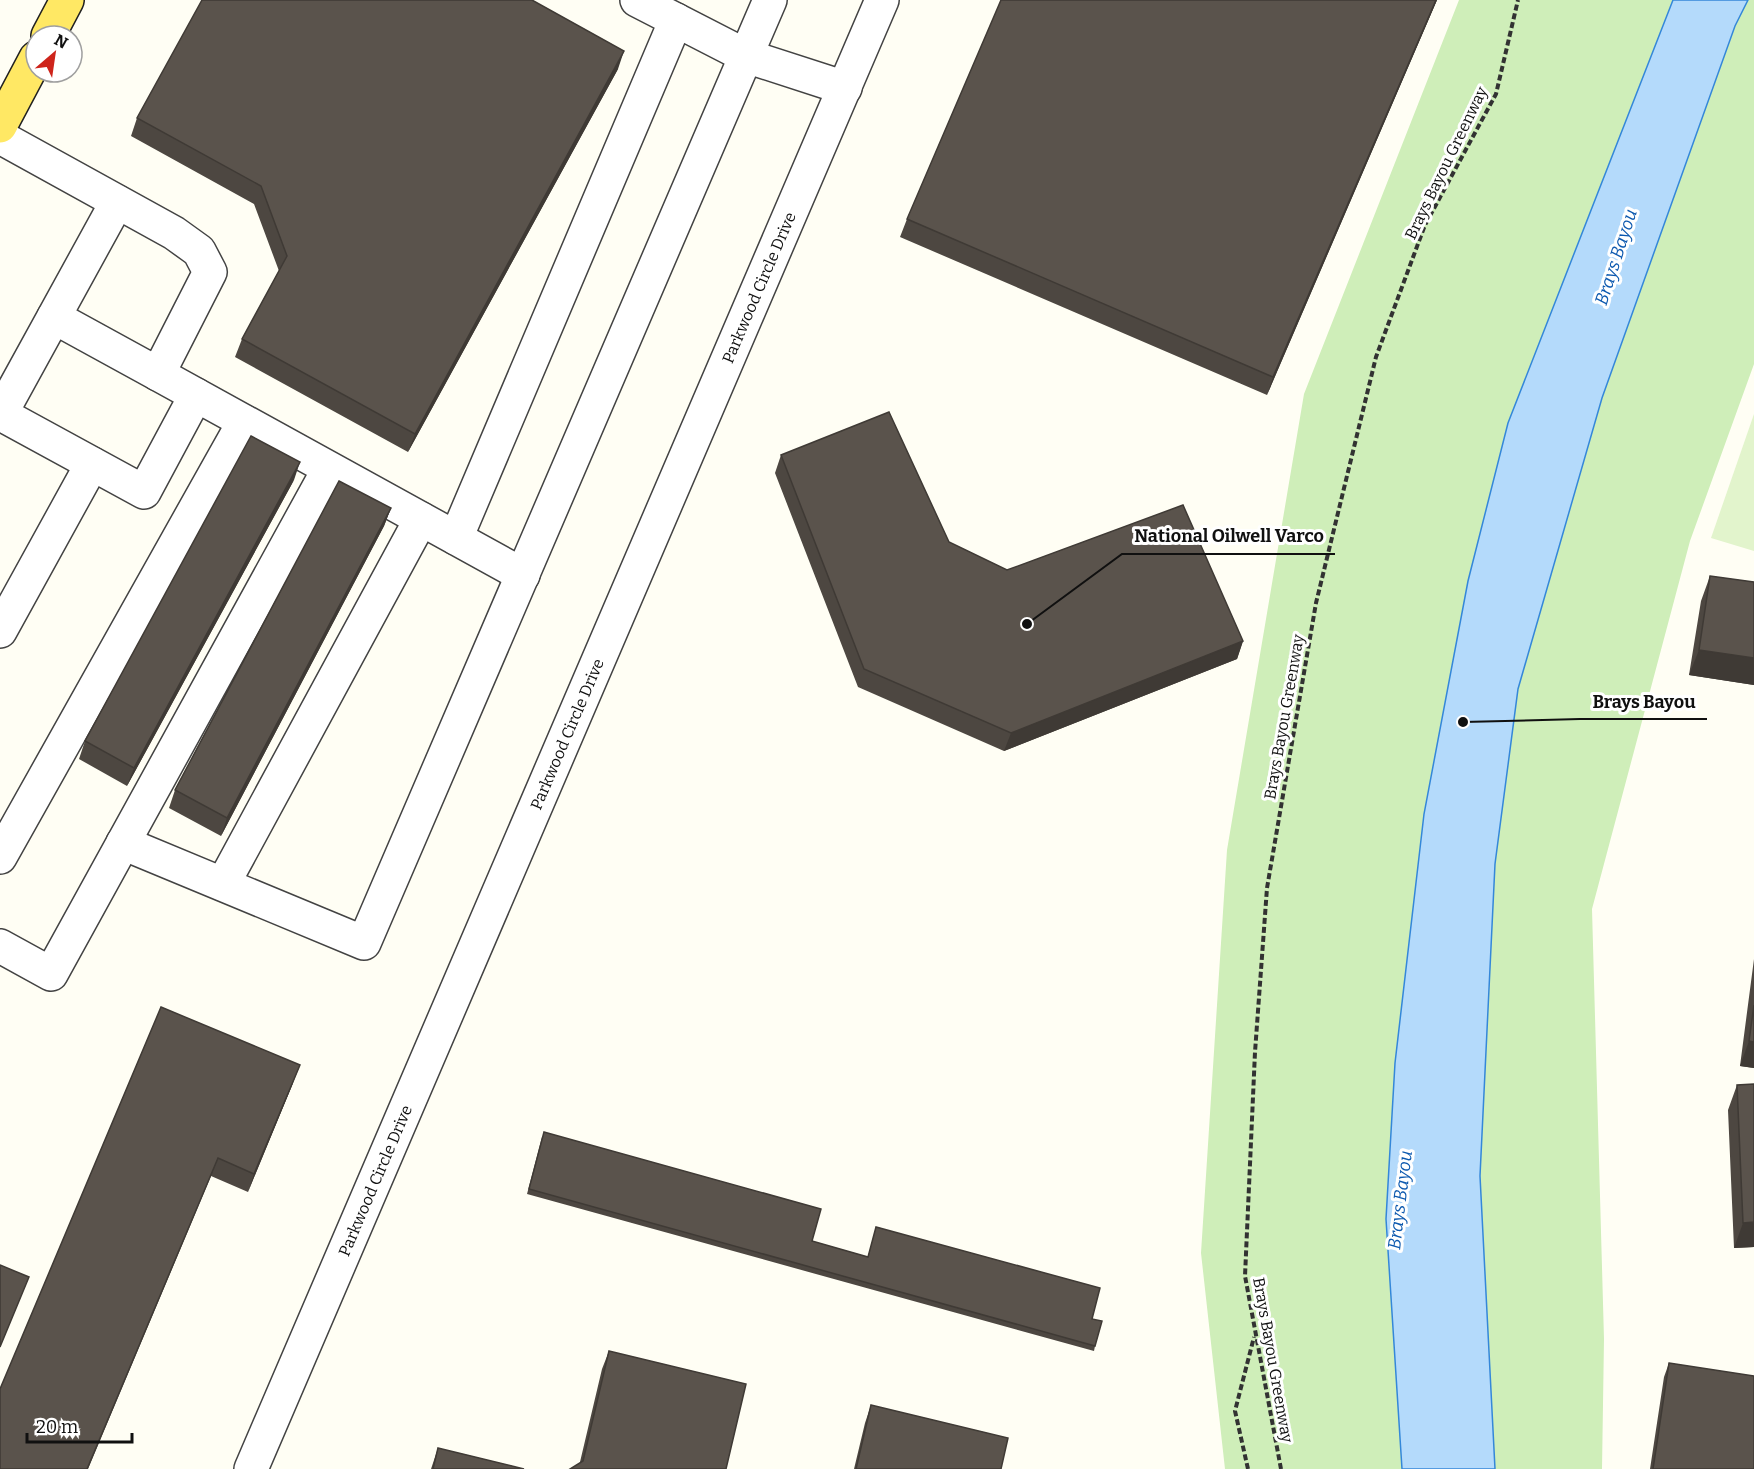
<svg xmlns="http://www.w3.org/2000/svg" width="1754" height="1469" viewBox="0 0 1754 1469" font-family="Bitter,serif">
  <rect width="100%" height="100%" fill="#fffef4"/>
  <!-- green -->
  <path fill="#cfeeb9" d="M1459,0H1754V364L1690,541L1592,909L1604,1339L1602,1469H1225L1201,1253L1227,850L1304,394Z"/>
  <!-- pitch -->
  <path fill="#e2f4cc" d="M1754,414V551L1711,538Z"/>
  <!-- water -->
  <path fill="#b4dafb" stroke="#3487d9" stroke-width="1.5" d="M1673,0H1748L1735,26L1602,398L1518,689L1495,864L1480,1176L1495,1469H1402L1386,1219L1395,1063L1424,814L1468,581L1508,423Z"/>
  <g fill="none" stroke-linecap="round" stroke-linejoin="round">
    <defs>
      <g id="minor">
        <path d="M637,0L746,56L845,88"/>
        <path d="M0,137L174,233L199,251L210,272L158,374L54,317"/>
        <path d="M158,374L523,575"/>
        <path d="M1,414L144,492L196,395"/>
        <path d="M0,415L117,202"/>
        <path d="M456,538L676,20"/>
        <path d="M0,631L92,464"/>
        <path d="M123,843L364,943L770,0"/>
        <path d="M0,857L244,422"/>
        <path d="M223,884L421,519"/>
        <path d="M0,946L51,974L329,469"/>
        <path id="s1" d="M251,1469L882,0"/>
      </g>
      <path id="major" d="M48,36L67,0
        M0,126L36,58"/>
    </defs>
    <!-- minor casing -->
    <use href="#minor" stroke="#434343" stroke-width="36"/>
    <!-- major casing -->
    <use href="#major" stroke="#212121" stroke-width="36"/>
    <!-- path -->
    <path stroke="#323232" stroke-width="4" stroke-dasharray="6 3" stroke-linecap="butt" d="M1248,1469L1235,1411L1254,1337
      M1281,1469L1245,1276L1255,1052L1267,888L1316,603L1376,357L1425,225L1496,94L1518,0"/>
    <!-- minor -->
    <use href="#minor" stroke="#fff" stroke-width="33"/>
    <!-- major -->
    <use href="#major" stroke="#ffe864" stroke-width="33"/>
  </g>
  <!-- wall -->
  <path fill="#4d4741" d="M1437,0L1267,395L900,237L907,219Z
    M618,69L408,452L235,357L242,339L279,271L254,204L131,136L137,118Z
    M781,455L949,542L1007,570L1243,641L1237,659L1004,751L858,687L775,473Z
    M294,480L127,786L79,759L85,741Z
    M391,508L384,526L221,836L169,808L175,790Z
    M1710,576L1754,582V685L1689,675L1701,601Z
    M1754,959V1068L1740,1066Z
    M161,1007L293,1083L248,1192L211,1176Z
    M1737,1085L1754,1247L1734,1248L1728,1110Z
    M542,1137L812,1241L868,1257L876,1227L1092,1319L1095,1346L1094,1351L527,1194Z
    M609,1351L726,1469L580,1462L602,1369Z
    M1669,1363L1754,1469H1650L1664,1377Z
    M871,1405L1001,1469H854L865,1423Z
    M438,1448L524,1469H431Z"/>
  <!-- shaded-wall -->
  <path fill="#3f3a35" d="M1436,0H1437L1267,395L1273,377Z
    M624,51L618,69L408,452L415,434Z
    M300,462L294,480L127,786L134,768Z
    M391,508L384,526L221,836L227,818Z
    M1243,641L1237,659L1004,751L1011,733Z
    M1699,650L1754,658V685L1689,675Z
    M1749,1041L1754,1042V1068L1740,1066Z
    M300,1065L293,1083L248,1192L254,1174Z
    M218,1158L211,1176L88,1469H87Z
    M1754,1222V1247L1734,1248L1743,1223Z"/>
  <!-- building -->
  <path fill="#5a534c" stroke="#3f3a35" stroke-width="1.5" d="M202,0H532L624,51L415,434L242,339L287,256L261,186L137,118Z
    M1001,0H1436L1273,377L907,219Z
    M889,412L949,542L1007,570L1183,505L1243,641L1011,733L864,669L781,455Z
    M251,436L300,462L134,768L85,741Z
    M339,481L391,508L227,818L175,790Z
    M1710,576L1754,582V658L1699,650Z
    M1754,1005V1042L1749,1041Z
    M161,1007L300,1065L254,1174L218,1158L87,1469H0V1389Z
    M1754,1084V1222L1743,1223L1737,1085Z
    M544,1132L821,1209L812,1241L868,1257L876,1227L1100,1288L1092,1319L1102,1321L1095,1346L529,1189Z
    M0,1265L29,1277L0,1347Z
    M609,1351L746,1384L726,1469H570L583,1461Z
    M1669,1363L1754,1376V1469H1653Z
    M871,1405L1008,1438L1001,1469H856Z
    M438,1448L524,1469H433Z"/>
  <g text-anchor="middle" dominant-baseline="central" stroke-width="6" stroke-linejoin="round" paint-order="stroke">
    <!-- street labels -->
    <g font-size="16" fill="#101010" stroke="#fff">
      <text transform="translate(1446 163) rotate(-64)">Brays Bayou Greenway</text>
      <text stroke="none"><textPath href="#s1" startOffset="1286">Parkwood Circle Drive</textPath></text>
      <text transform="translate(1284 717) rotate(-80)">Brays Bayou Greenway</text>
      <text stroke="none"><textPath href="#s1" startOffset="800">Parkwood Circle Drive</textPath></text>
      <text stroke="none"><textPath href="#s1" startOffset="314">Parkwood Circle Drive</textPath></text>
      <text transform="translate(1273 1360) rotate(80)">Brays Bayou Greenway</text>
    </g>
    <!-- water labels -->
    <g font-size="18" font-style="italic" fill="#0d59af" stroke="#fff">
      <text transform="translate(1616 257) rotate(-72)">Brays Bayou</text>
      <text transform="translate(1400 1200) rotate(-83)">Brays Bayou</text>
    </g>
  </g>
  <!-- callouts -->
  <path fill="none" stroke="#101010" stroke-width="2" d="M1027 624L1122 554H1335M1463 722L1580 719H1707"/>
  <g fill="#101010" stroke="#fff" stroke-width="2">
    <circle cx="1027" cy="624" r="6"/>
    <circle cx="1463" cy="722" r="6"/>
  </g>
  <g font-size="18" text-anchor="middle" font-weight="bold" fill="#101010" stroke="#fff" stroke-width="6" stroke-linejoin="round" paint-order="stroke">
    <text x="1229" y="542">National Oilwell Varco</text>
    <text x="1644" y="708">Brays Bayou</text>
  </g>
  <!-- north arrow -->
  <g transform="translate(54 54) rotate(29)"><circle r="28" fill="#ffffff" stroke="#9f9f9f" stroke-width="1.5"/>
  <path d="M0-4.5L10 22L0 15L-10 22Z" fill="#ce241b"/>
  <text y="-9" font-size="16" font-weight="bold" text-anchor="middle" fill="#101010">N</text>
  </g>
  <!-- scale -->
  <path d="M27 1433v9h105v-9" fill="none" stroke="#101010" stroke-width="3"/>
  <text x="36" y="1433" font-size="18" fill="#101010" stroke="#ffffff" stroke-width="4.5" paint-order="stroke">20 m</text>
</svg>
